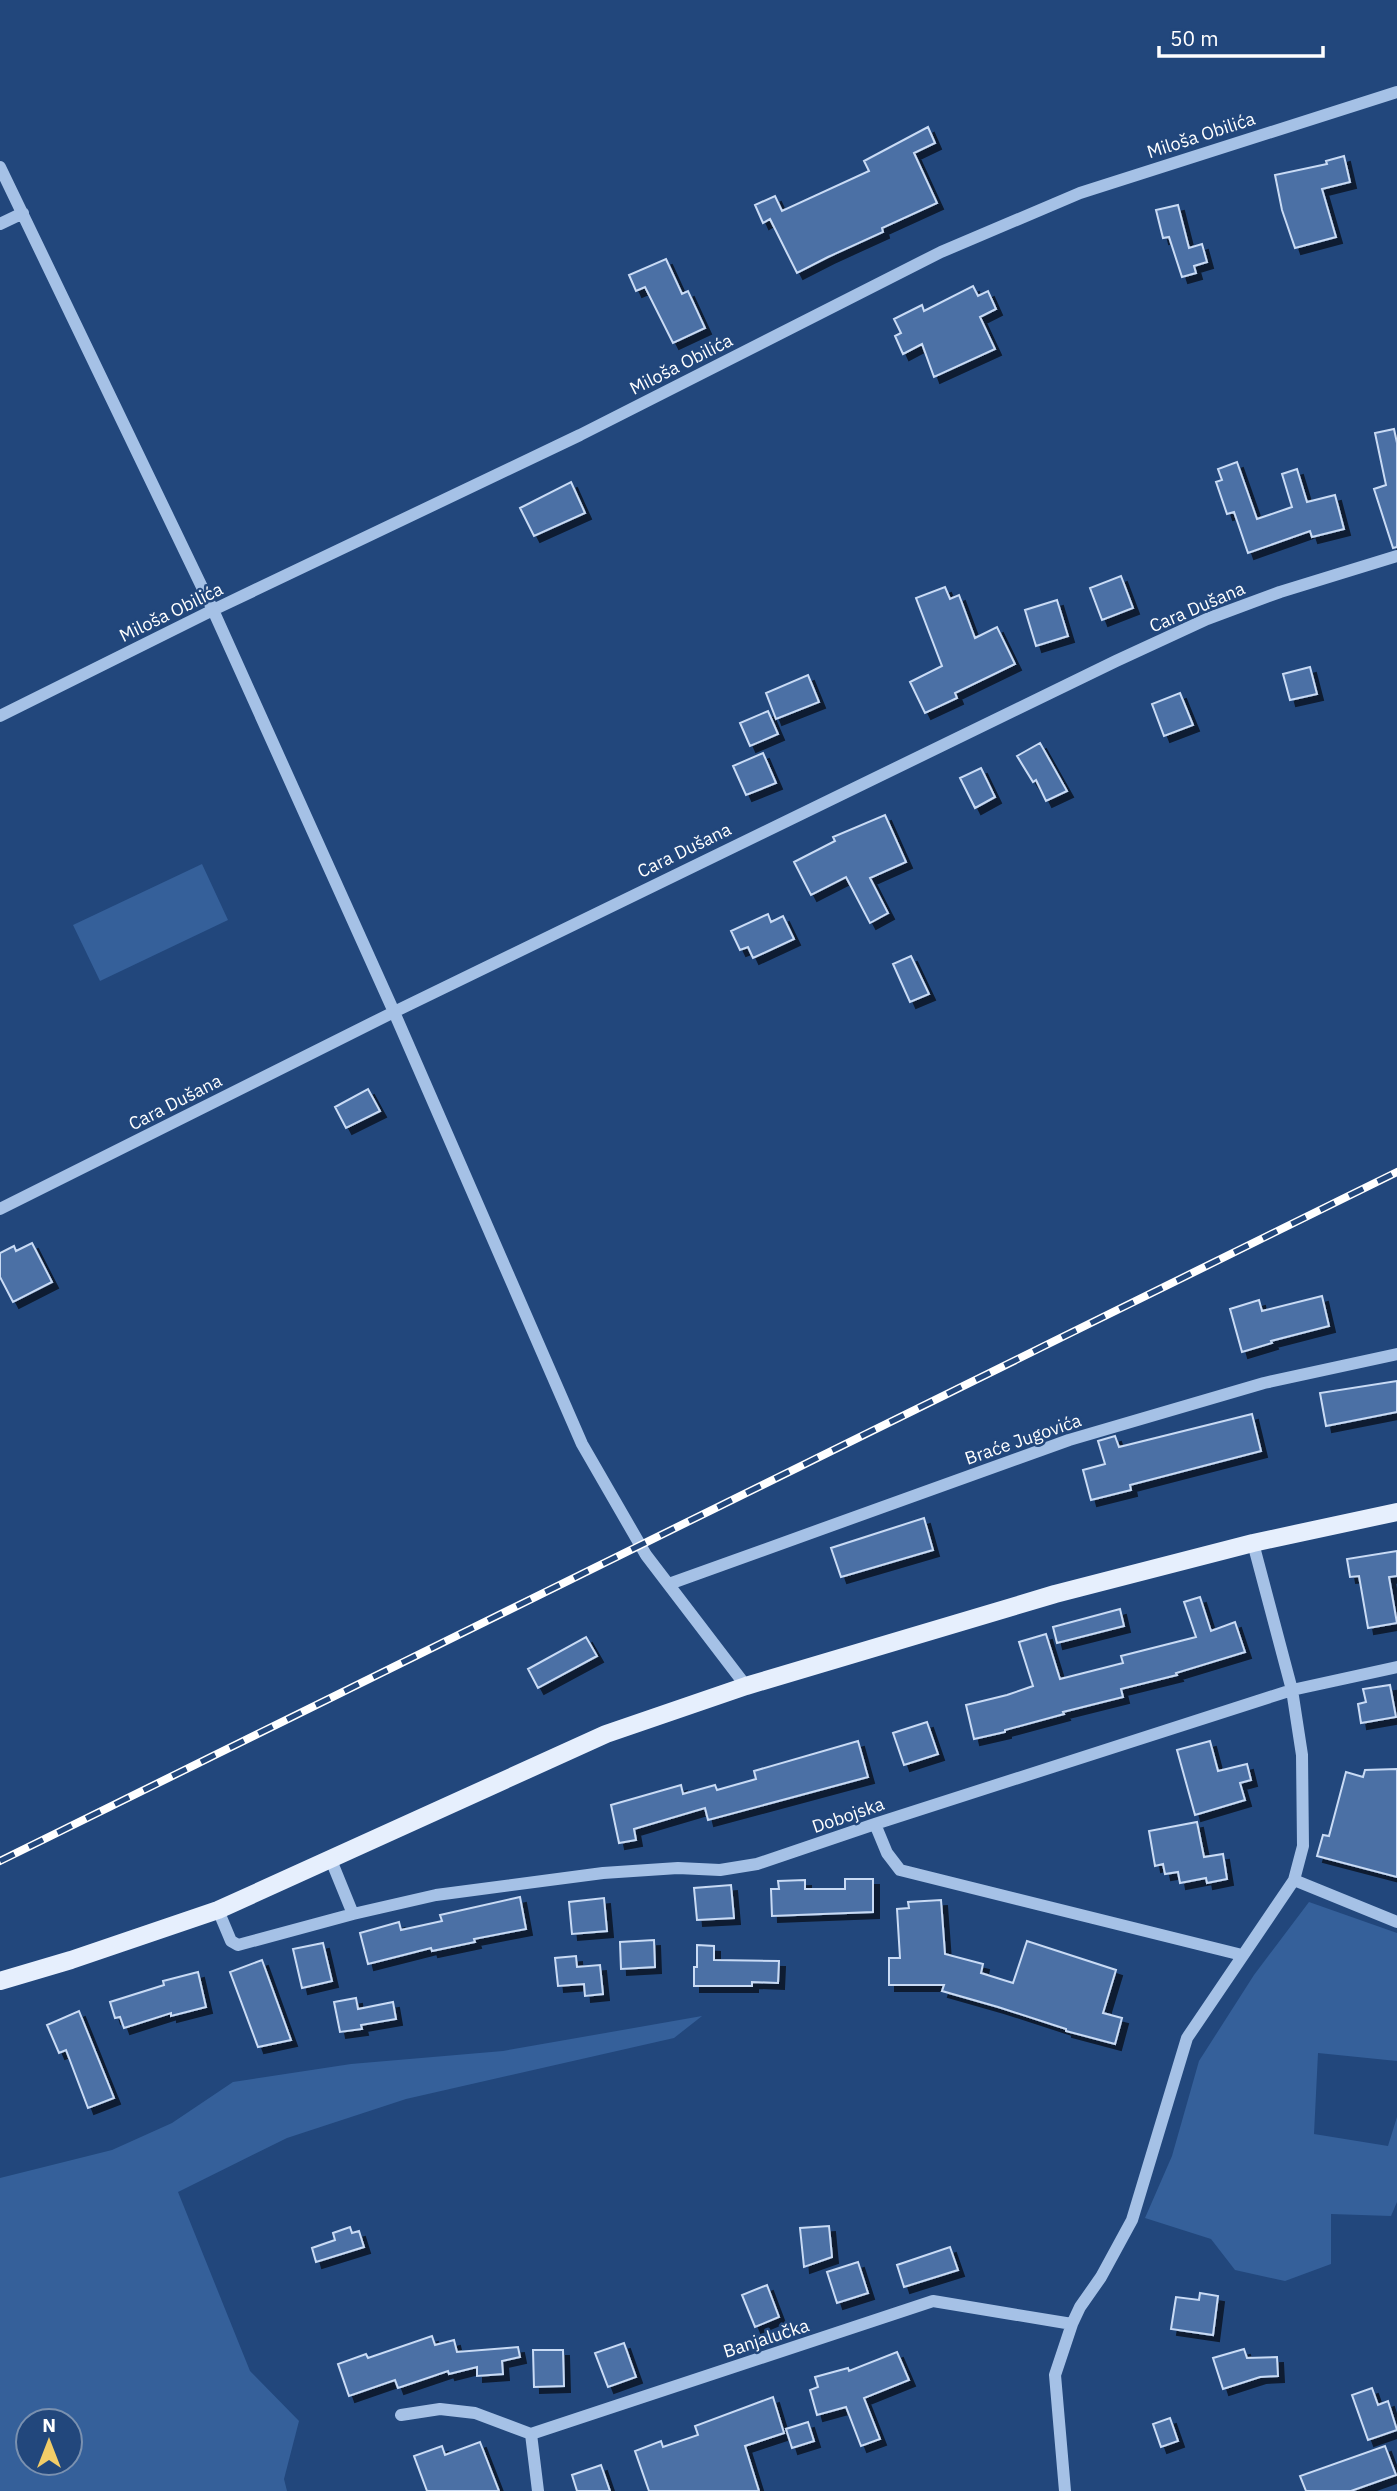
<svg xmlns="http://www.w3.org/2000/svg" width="1397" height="2491" viewBox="0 0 1397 2491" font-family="'IBM Plex Sans',sans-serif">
  <defs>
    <filter id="shadow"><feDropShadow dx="6" dy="6" stdDeviation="0" flood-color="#0009"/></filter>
  </defs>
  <rect width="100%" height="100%" fill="#22477c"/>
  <!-- green -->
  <path fill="#35609a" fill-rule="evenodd" d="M202,864L228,920L100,981L73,925Z
    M1309,1902L1397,1933V2061L1318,2053L1314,2134L1388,2146L1397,2117V2202L1391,2216L1331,2214V2264L1285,2281L1235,2270L1211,2239L1145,2218L1172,2156L1199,2061L1254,1975Z
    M702,2016L674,2038L406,2099L287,2138L178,2192L250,2371L299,2421L284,2479L287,2491H0V2178L112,2150L172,2123L233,2082L351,2064L503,2051ZM28,2421H70V2463H28Z"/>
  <!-- building -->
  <path fill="#4b70a5" stroke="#c9dbf5" stroke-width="2" filter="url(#shadow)" d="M928,127L935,143L914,153L937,203L882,228L883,232L828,257L797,273L770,219L763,223L755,205L775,196L782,211L869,171L864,161Z
    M1344,156L1350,182L1322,189L1336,237L1295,248L1282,210L1275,175L1327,164L1326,161Z
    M1178,205L1189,248L1202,244L1207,262L1194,266L1196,273L1182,277L1169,237L1163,238L1156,210Z
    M666,259L682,294L688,291L705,328L673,343L645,287L636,291L629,275Z
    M973,286L978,296L988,291L996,309L980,317L995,349L934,377L922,344L903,354L895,336L901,333L894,319L922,305L924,311Z
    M1394,429L1397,443V547L1393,548L1374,489L1386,485L1375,433Z
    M1237,462L1257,519L1292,507L1282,474L1297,469L1307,502L1335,495L1344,529L1312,537L1310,531L1248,553L1234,512L1227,514L1216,482L1222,480L1218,469Z
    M571,482L585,513L534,536L520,508Z
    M1121,576L1133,608L1102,620L1090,588Z
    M945,587L950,599L959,595L975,638L997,627L1015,664L955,693L957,698L925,713L910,682L942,666L916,598Z
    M1057,600L1068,636L1036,646L1025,610Z
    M1310,667L1317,694L1290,700L1283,674Z
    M808,675L819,702L776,719L766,693Z
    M1180,693L1193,725L1164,736L1152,704Z
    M768,711L778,734L750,746L740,723Z
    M1040,743L1067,791L1046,801L1036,780L1033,782L1017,756Z
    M763,753L776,783L746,795L733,766Z
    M981,768L995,797L975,808L960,778Z
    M885,815L906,862L870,878L888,913L870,923L846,877L811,895L794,862L835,841L833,837Z
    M768,914L771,922L783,916L794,939L753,958L748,947L740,950L731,931Z
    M911,956L929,994L910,1002L893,964Z
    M368,1089L380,1111L346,1128L335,1107Z
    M32,1243L52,1282L13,1302L0,1277V1253L14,1246L16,1251Z
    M1322,1296L1329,1326L1271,1341L1272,1343L1242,1352L1230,1309L1259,1300L1262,1311Z
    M1397,1381V1412L1326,1426L1320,1393Z
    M1252,1414L1261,1451L1130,1485L1131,1490L1091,1500L1083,1470L1105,1464L1098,1441L1115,1436L1119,1447Z
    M924,1518L933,1550L841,1577L831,1548Z
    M1397,1551V1576L1389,1577L1397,1623L1368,1628L1359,1576L1350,1577L1347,1559Z
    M1200,1597L1211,1631L1235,1622L1245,1652L1176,1673L1177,1675L1121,1689L1123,1697L1063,1712L1064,1714L1005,1730V1732L974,1739L966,1705L1007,1695L1033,1686L1019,1642L1046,1634L1060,1679L1123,1663L1121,1656L1196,1637L1184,1602Z
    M1120,1609L1124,1626L1057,1643L1053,1627Z
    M586,1637L597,1656L538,1688L528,1669Z
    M1390,1685L1396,1717L1361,1723L1358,1704L1366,1702L1363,1689Z
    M927,1722L938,1754L904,1765L893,1733Z
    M858,1741L868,1777L708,1820L705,1808L634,1829L636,1840L619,1843L611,1805L681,1785L683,1794L715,1785L717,1790L756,1779L754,1771Z
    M1210,1741L1218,1771L1247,1764L1251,1780L1240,1783L1245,1800L1195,1815L1177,1750Z
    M1397,1769V1877L1317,1856L1323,1835L1329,1836L1346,1772L1363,1777L1365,1770Z
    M1197,1822L1204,1857L1223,1854L1227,1879L1207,1883L1206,1878L1180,1883L1178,1872L1165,1874L1163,1864L1155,1866L1149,1831Z
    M845,1879H873V1912L772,1916L771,1889H779L778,1881L805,1880V1889H845Z
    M731,1885L734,1918L697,1920L694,1888Z
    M520,1897L526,1929L474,1939L475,1942L432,1951L431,1948L368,1964L360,1933L399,1922L401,1930L442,1921L440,1915Z
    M604,1898L607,1931L572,1934L569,1902Z
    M941,1900L945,1954L983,1964L981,1973L1013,1983L1027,1941L1116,1970L1103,2013L1122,2018L1115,2044L1066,2031V2029L998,2007L942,1991L944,1985H889V1958H900L897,1909L909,1908L908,1902Z
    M654,1940L655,1967L621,1969L620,1942Z
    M323,1943L332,1981L302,1988L293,1949Z
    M697,1945L714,1946V1960L779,1961L778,1983L752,1982V1986H694V1967H697Z
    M576,1956L577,1967L600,1965L603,1994L585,1996L584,1984L558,1986L555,1958Z
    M262,1960L291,2040L258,2047L230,1972Z
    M198,1972L206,2007L171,2016V2013L124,2028L120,2017L115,2018L110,2002L164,1985L163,1981Z
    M356,1998L358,2009L393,2002L396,2019L361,2025L362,2029L340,2032L334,2002Z
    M79,2011L114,2098L88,2108L66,2050L59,2053L47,2025Z
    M829,2226L832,2257L804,2267L800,2228Z
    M350,2227L352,2233L359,2231L364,2247L316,2262L312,2248L335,2240L333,2233Z
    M950,2247L958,2270L904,2287L897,2265Z
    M858,2262L868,2293L837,2303L827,2272Z
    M767,2285L779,2317L755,2327L742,2295Z
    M1200,2293L1218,2296L1213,2335L1171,2329L1176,2297L1199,2300Z
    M432,2336L435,2345L454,2340L457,2352L518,2347L520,2357L502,2361L503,2374L477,2376V2367L449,2374L448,2371L398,2388L395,2380L349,2396L338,2364L366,2354L368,2358Z
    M624,2343L636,2377L608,2387L595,2353Z
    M1244,2349L1247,2358L1277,2357L1278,2376L1260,2377L1223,2389L1213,2358Z
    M533,2350H563L564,2386L534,2387Z
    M897,2352L909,2380L864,2398L880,2439L861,2446L846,2407L817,2415L810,2390L818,2387L815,2377L848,2368L849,2371Z
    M1372,2388L1378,2405L1388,2401L1397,2430L1368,2440L1352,2395Z
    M773,2397L784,2433L745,2446L759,2491H649L635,2451L661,2441L663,2447L698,2435L695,2426Z
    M1170,2418L1178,2441L1161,2447L1153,2424Z
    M808,2422L814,2441L792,2448L786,2429Z
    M480,2442L499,2491H427L414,2456L442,2446L445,2455Z
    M1385,2446L1396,2475L1351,2491H1306L1300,2476Z
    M601,2465L610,2491H577L572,2475Z"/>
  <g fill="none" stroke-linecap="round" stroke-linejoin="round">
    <!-- minor -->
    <path stroke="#a5c1e6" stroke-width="12" d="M0,167L213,610L394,1012L582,1444L646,1555L746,1686
      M0,224L23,213
      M0,716L213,610L580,435L941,252L1080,193L1397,92
      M0,1209L394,1012L1116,661L1207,619L1280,592L1397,556
      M669,1584L1069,1440L1264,1383L1397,1354
      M875,1824L887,1853L900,1870L1242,1955
      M331,1860L353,1914L436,1895L603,1873L678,1868L720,1870L757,1864L875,1824L1292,1690L1397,1667
      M1294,1880L1397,1922
      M218,1910L231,1941L238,1945L353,1914
      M401,2415L440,2409L475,2413L531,2434
      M538,2491L531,2434L933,2301L1072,2324
      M1065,2491L1055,2375L1072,2324L1080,2307L1101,2277L1132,2220L1187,2038L1294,1880L1303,1846L1302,1755L1292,1690L1253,1543"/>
    <!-- major -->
    <path stroke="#e6effd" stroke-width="18" d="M0,1981L71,1960L218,1910L606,1734L746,1686L1055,1594L1253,1543L1397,1512"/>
    <defs>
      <path id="rail" d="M0,1861L1397,1172"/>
    </defs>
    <!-- rail casing -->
    <use href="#rail" stroke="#fff" stroke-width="8"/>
    <!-- rail -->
    <use href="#rail" stroke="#22477c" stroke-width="5" stroke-dasharray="16" stroke-linecap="butt"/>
  </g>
  <g text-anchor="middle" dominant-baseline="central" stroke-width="5" stroke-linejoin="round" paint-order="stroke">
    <!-- street labels -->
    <g font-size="18" fill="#fff" stroke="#22477c">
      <text transform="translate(1201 135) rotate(-18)">Miloša Obilića</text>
      <text transform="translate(681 364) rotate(-27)">Miloša Obilića</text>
      <text transform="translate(1197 607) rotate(-23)">Cara Dušana</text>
      <text transform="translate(171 612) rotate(-26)">Miloša Obilića</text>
      <text transform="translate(684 850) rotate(-26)">Cara Dušana</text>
      <text transform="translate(175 1102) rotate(-27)">Cara Dušana</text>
      <text transform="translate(1023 1439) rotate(-19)">Braće Jugovića</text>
      <text transform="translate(848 1815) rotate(-19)">Dobojska</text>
      <text transform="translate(766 2338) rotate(-18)">Banjalučka</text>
    </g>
  </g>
  <!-- north arrow -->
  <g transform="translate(49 2442)"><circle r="33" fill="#22477c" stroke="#7a91b0" stroke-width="2"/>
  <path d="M0-5L12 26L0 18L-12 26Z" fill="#f2cd68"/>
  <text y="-10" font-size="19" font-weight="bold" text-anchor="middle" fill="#ffffff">N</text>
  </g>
  <!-- scale -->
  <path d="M1159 46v10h164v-10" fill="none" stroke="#ffffff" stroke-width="3.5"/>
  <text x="1170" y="46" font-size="21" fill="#ffffff" stroke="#22477c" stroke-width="5" paint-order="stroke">50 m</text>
</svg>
